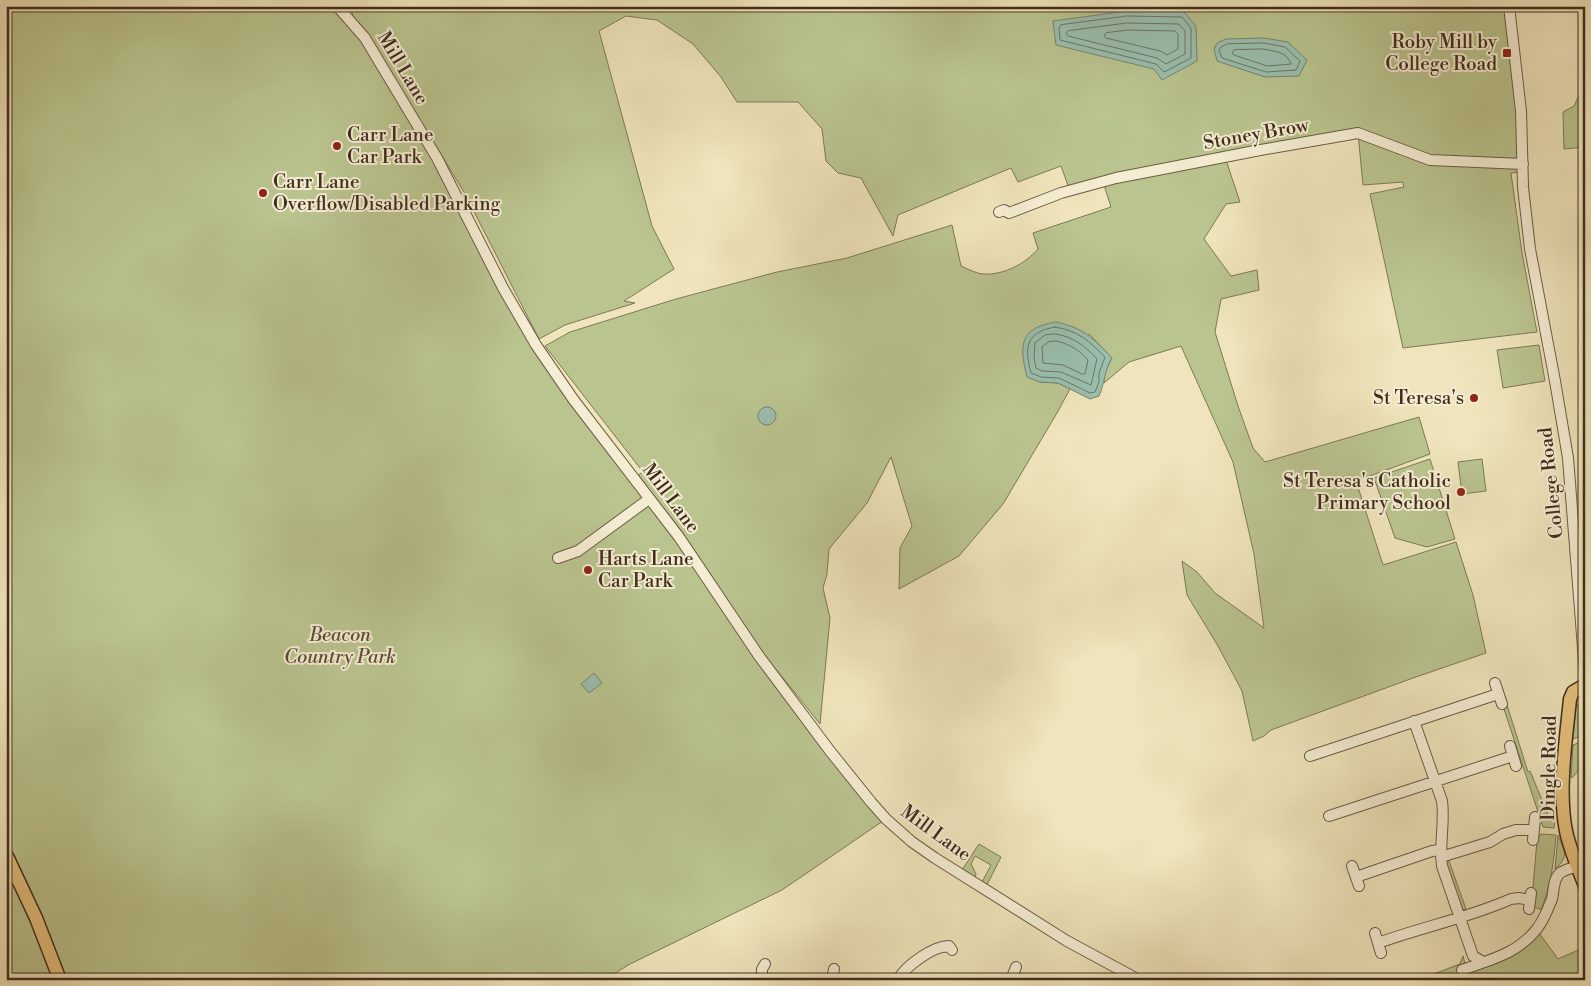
<svg xmlns="http://www.w3.org/2000/svg" width="1591" height="986" viewBox="0 0 1591 986" font-family="'Libre Bodoni',serif">
  <rect width="100%" height="100%" fill="#efe4bb"/>
  <filter id="stains"><feTurbulence type="fractalNoise" baseFrequency=".004" numOctaves="4"/><feColorMatrix values="0 0 0 0 .2 0 0 0 0 .09 0 0 0 0 .02 0 0 0 .5 -.17"/></filter>
  <radialGradient id="worn" r=".72"><stop offset=".6" stop-color="#630" stop-opacity="0"/><stop offset="1" stop-color="#630" stop-opacity=".3"/></radialGradient>
  <!-- green -->
  <path fill="#bac48f" stroke="#7e7956" d="M6,6H334L365,38L536,345L679,537L759,656L886,819L782,890L630,964L604,980H60L6,854Z
    M354,6H1509L1523,172L1511,173L1522,253L1537,332L1403,348L1370,194L1404,187L1403,182L1363,185L1358,133L1225,157L1240,202L1226,204L1204,239L1231,276L1257,270L1259,290L1221,299L1215,332L1238,406L1253,448L1265,462L1419,417L1430,454L1356,481L1383,565L1456,542L1473,595L1486,653L1413,678L1271,730L1264,736L1253,741L1242,691L1218,646L1187,595L1182,561L1197,572L1215,593L1264,628L1254,554L1233,462L1181,346L1129,362L1104,383V374L1112,358L1089,334L1040,382L1058,383L1070,389L1057,413L1003,504L959,556L899,589L900,548L912,526L891,457L867,503L829,549L827,574L823,588L830,618L820,724L763,653L683,533L638,475L643,472L545,346L570,332L676,299L777,272L847,258L952,225L961,266C968,269 977,274 984,274C1004,275 1025,264 1038,249L1033,233L1111,207L1103,182L1070,191L1061,166L1018,182L1011,168L898,215L893,236L861,178L838,173L826,161L822,129L798,102H737L721,77L693,44L657,20L626,16L599,31L652,226L674,269L624,301L635,303L565,325L539,339L464,192L369,37L352,17Z
    M1585,83V147L1564,149L1563,112L1574,106Z
    M1539,345L1545,381L1503,388L1497,350Z
    M1430,459L1455,539L1427,547L1395,538L1374,478Z
    M1482,459L1486,491L1462,494L1458,462Z
    M1582,702L1585,709L1583,721L1585,735L1573,739L1576,706Z
    M1507,705L1528,772L1530,771L1549,817H1555L1554,828L1543,827L1503,706Z
    M1585,740V762L1573,777L1571,778L1573,745Z
    M1541,834L1556,835C1554,860 1551,886 1541,910L1532,906V898L1537,841Z
    M1558,835C1564,851 1570,856 1555,869Z
    M979,844L1001,857L987,885L982,882L991,865L975,856L971,864L976,874L975,878L962,870Z
    M1449,861L1466,909L1462,910L1446,863Z
    M6,862L57,980H6Z
    M1539,933L1558,959L1585,947V980H1418L1460,964L1463,956L1465,964L1463,973Z"/>
  <!-- water -->
  <path fill="#9abfae" stroke="#768574" d="M1127,11L1184,12L1196,26L1197,61L1162,80L1154,69L1056,45L1053,21Z
    M1264,38L1288,42L1307,60L1299,76L1265,77L1217,61L1214,49L1217,43L1226,39Z
    M1056,322C1084,328 1093,338 1112,358C1104,370 1105,383 1099,396L1090,399L1058,383L1040,382L1027,377C1019,345 1019,328 1056,322Z
    M758 416a9 9 0 1 1 18 0a9 9 0 1 1-18 0Z
    M594,673L602,683L589,693L581,684Z"/>
  <g fill="none" stroke-linecap="round" stroke-linejoin="round">
    <!-- shore -->
    <path stroke="#6e7666" stroke-width="1" d="M1127,16L1182,17L1191,28V58L1164,72L1156,64L1060,40L1059,28L1061,25Z
      M1127,23L1179,24L1185,31V54L1166,64L1157,58L1068,36L1066,34L1068,31Z
      M1128,30L1175,31L1178,34V49L1167,55L1160,51L1106,38L1104,36L1106,33Z
      M1264,43L1285,47L1300,61L1296,70L1266,72L1222,58L1219,50L1221,47L1227,44Z
      M1263,49C1275,51 1287,52 1291,64L1267,66L1234,55L1232,53L1234,50Z
      M1055,327C1079,331 1089,341 1105,357L1099,373V382L1095,392L1090,393L1059,378L1041,377L1031,373C1024,347 1026,332 1055,327Z
      M1056,334C1074,337 1085,346 1097,359L1091,385L1061,372L1042,371L1036,368L1034,358L1035,343L1045,335Z
      M1056,341C1070,344 1079,350 1088,360L1085,374H1082L1063,365L1043,363L1042,347L1048,342Z"/>
    <defs>
      <path id="minor" d="M337,6L365,38L437,158L503,288L536,345L573,399L679,537L759,656L830,751L871,802L886,819L912,842L935,858L1067,941L1139,980
        M1509,6L1521,111L1523,187L1530,249L1555,381L1568,458L1585,673
        M999,212L1004,210L1009,213L1061,193L1116,178L1255,151L1358,133L1430,160L1523,164
        M558,558L578,551L649,499
        M1495,683L1502,704
        M1414,721L1442,801C1445,823 1439,844 1442,866L1473,956L1483,962
        M1510,746L1516,766
        M1310,756L1498,694
        M1329,816L1513,756
        M1533,840L1535,817
        M1441,857L1490,842L1503,834L1516,830H1534
        M1352,866L1359,886
        M1356,877L1432,851L1440,850
        M1529,909L1531,893
        M1375,933L1381,953
        M1378,943C1422,927 1468,918 1511,899L1519,898L1530,900
        M1462,970C1489,960 1517,954 1536,930C1543,922 1548,909 1552,899C1554,891 1553,879 1560,873C1564,870 1572,868 1578,866
        M762,980V969L765,964
        M832,980L834,969
        M898,980C905,966 933,946 949,946L952,950
        M1011,980L1016,967"/>
      <path id="major" d="M1585,685L1573,692L1570,699C1566,739 1558,792 1566,831C1570,850 1578,868 1585,886
        M6,854L36,918L60,980"/>
    </defs>
    <!-- minor casing -->
    <use href="#minor" stroke="#6c5c44" stroke-width="12"/>
    <!-- major casing -->
    <use href="#major" stroke="#412e1d" stroke-width="15"/>
    <!-- minor -->
    <use href="#minor" stroke="#f5edd3" stroke-width="10"/>
    <!-- major -->
    <use href="#major" stroke="#e8c27e" stroke-width="12"/>
  </g>
  <!-- markers -->
  <g fill="#8f2418" stroke="#f5edd3" stroke-width="2">
    <rect x="1502" y="48" width="10" height="10" rx="2.5"/>
    <circle cx="337" cy="146" r="5"/>
    <circle cx="263" cy="193" r="5"/>
    <circle cx="1474" cy="398" r="5"/>
    <circle cx="1461" cy="492" r="5"/>
    <circle cx="588" cy="570" r="5"/>
  </g>
  <g text-anchor="middle" dominant-baseline="central" stroke-width="4" stroke-linejoin="round" paint-order="stroke">
    <!-- poi labels -->
    <g font-size="19" fill="#412e1d" stroke="#f5edd3" text-anchor="end">
      <text x="1497" y="42">Roby Mill by<tspan x="1497" dy="22">College Road</tspan></text>
      <text x="347" y="135" text-anchor="start">Carr Lane<tspan x="347" dy="22">Car Park</tspan></text>
      <text x="273" y="182" text-anchor="start">Carr Lane<tspan x="273" dy="22">Overflow/Disabled Parking</tspan></text>
      <text x="1464" y="398">St Teresa's</text>
      <text x="1451" y="481">St Teresa's Catholic<tspan x="1451" dy="22">Primary School</tspan></text>
      <text x="598" y="559" text-anchor="start">Harts Lane<tspan x="598" dy="22">Car Park</tspan></text>
    </g>
    <!-- street labels -->
    <g font-size="19" fill="#412e1d" stroke="#f5edd3">
      <text transform="translate(403 68) rotate(59)">Mill Lane</text>
      <text transform="translate(1256 134) rotate(-10)">Stoney Brow</text>
      <text transform="translate(1551 483) rotate(-96)">College Road</text>
      <text transform="translate(671 498) rotate(53)">Mill Lane</text>
      <text transform="translate(1549 768) rotate(-89)">Dingle Road</text>
      <text transform="translate(936 833) rotate(36)">Mill Lane</text>
    </g>
    <!-- park labels -->
    <g font-size="19" font-style="italic" fill="#594c34" stroke="#f5edd3">
      <text x="340" y="635">Beacon<tspan x="340" dy="22">Country Park</tspan></text>
    </g>
  </g>
  <!-- margin -->
  <rect width="1591" height="986" fill="none" stroke="#efe4bb" stroke-width="25"/>
  <rect x="8" y="8" width="1576" height="971" fill="none" stroke="#412e1d" stroke-width="2.5"/>
  <rect x="12" y="12" width="1566" height="961" fill="none" stroke="#412e1d"/>
  <rect width="100%" height="100%" filter="url(#stains)"/>
  <rect width="100%" height="100%" fill="url(#worn)"/>
</svg>
